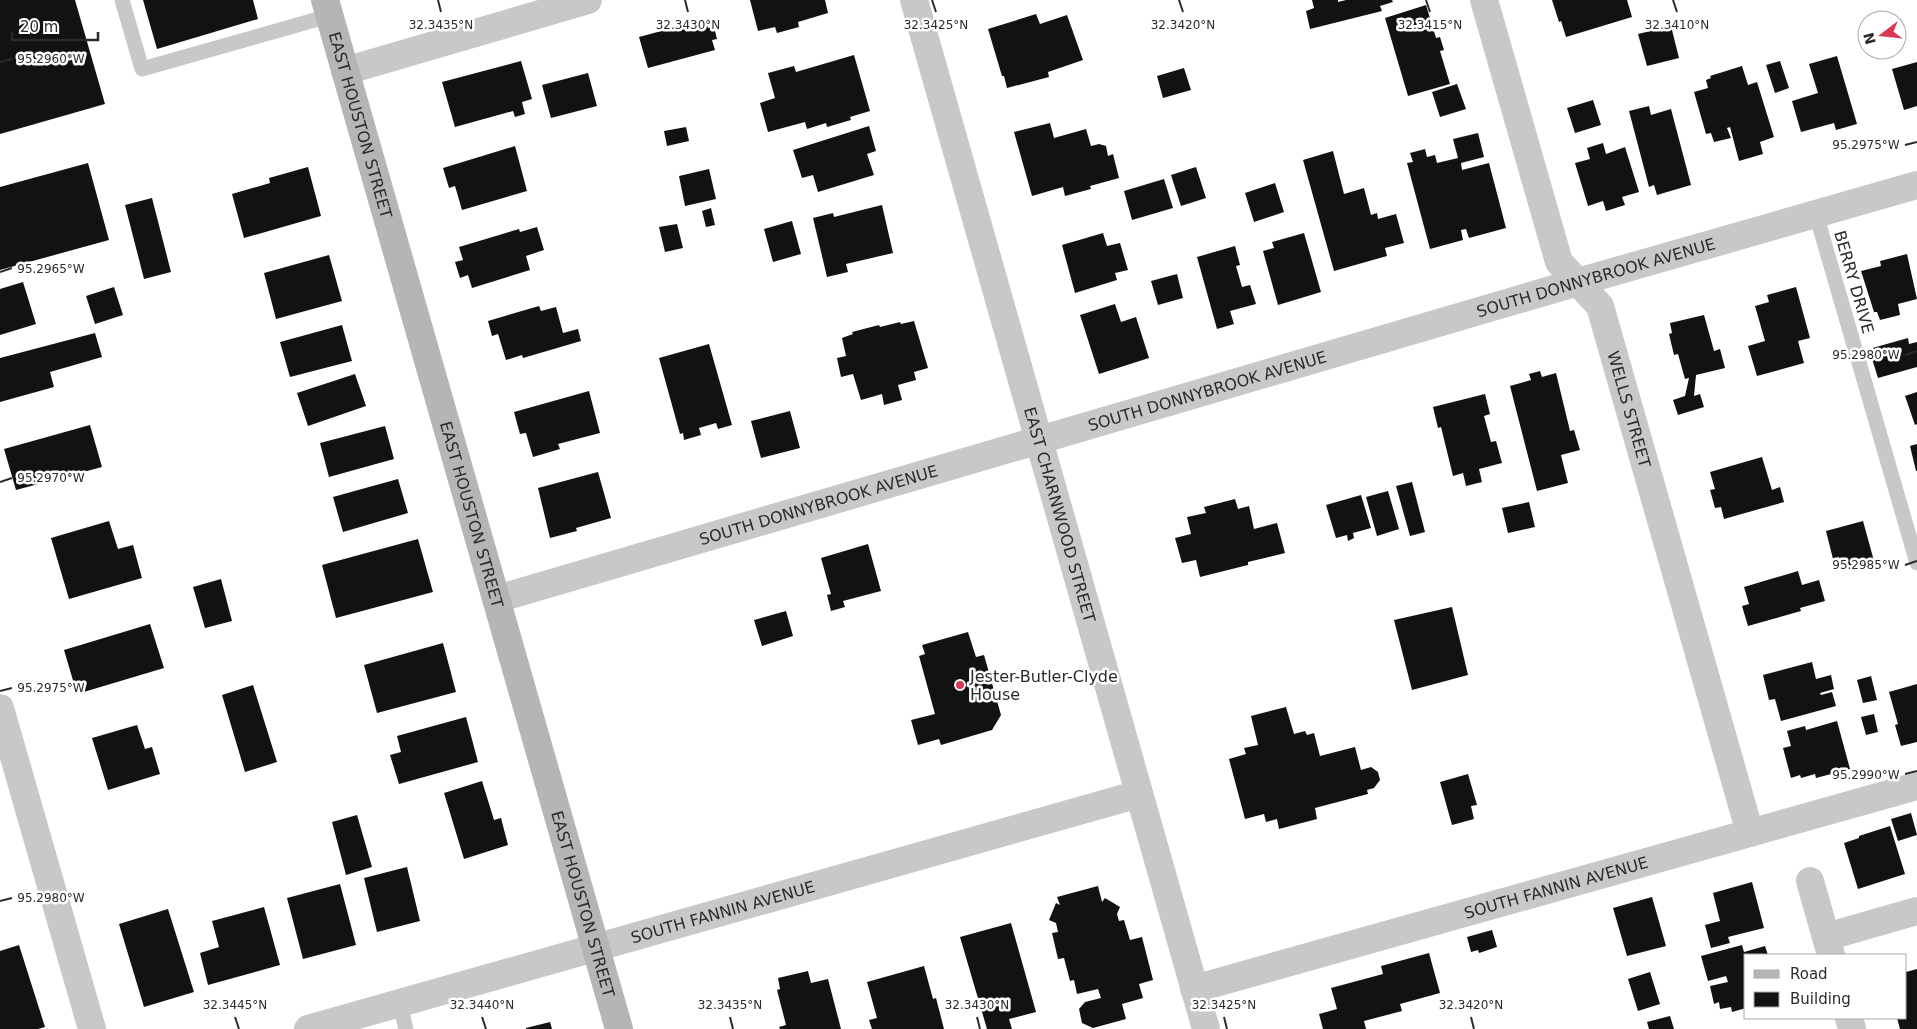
<svg xmlns="http://www.w3.org/2000/svg" width="1917" height="1029" viewBox="0 0 1917 1029" font-family="'DejaVu Sans',sans-serif">
  <rect width="100%" height="100%" fill="#fff"/>
  <!-- building -->
  <path fill="#121212" d="M0,0H75L105,104L0,134Z
    M143,0H253L258,19L157,49Z
    M750,0H825L828,13L798,22L799,27L777,33L775,27L758,31Z
    M1312,0H1338V2L1346,0H1392L1393,2L1380,6L1382,11L1310,29L1306,11L1314,8Z
    M1552,0H1627L1632,17L1566,37L1561,21L1559,22Z
    M1426,5L1436,38L1440,37L1444,50L1440,51L1450,84L1408,96L1385,18Z
    M1036,14L1040,24L1067,15L1083,60L1048,72L1049,77L1007,88L1004,76H1002L988,29Z
    M706,19L708,28L714,27L717,39L712,40L715,50L648,68L639,37Z
    M1671,26L1679,58L1647,66L1638,34Z
    M854,55L870,111L850,117L851,120L827,127L826,123L807,129L805,122L768,132L760,103L775,98L768,73L794,66L796,72Z
    M1837,56L1857,124L1836,130L1834,123L1801,132L1792,101L1818,93L1809,64Z
    M521,61L532,99L522,102L525,114L515,117L513,111L455,127L442,82Z
    M1780,61L1789,88L1775,93L1766,65Z
    M1917,62V106L1904,110L1892,69Z
    M1742,66L1748,85L1757,82L1774,137L1760,142L1763,154L1739,161L1730,127L1727,128L1731,138L1714,142L1711,133L1706,134L1694,92L1708,88L1706,80L1711,78L1710,76Z
    M1184,68L1191,90L1163,98L1157,76Z
    M588,73L597,106L551,118L542,85Z
    M1457,84L1466,109L1440,117L1432,92Z
    M1593,100L1601,125L1575,133L1567,108Z
    M1649,106L1651,115L1671,109L1691,185L1657,195L1654,185L1649,187L1629,111Z
    M1050,123L1054,138L1086,129L1091,146L1099,144L1106,146L1108,156L1113,154L1119,178L1090,186L1091,189L1065,196L1063,187L1032,196L1014,132Z
    M869,126L876,151L867,154L874,175L818,192L813,175L802,178L793,150Z
    M686,127L689,141L667,146L664,131Z
    M1478,133L1484,157L1461,163L1462,170L1489,163L1506,228L1469,238L1466,229L1461,230L1463,240L1430,249L1407,163L1413,162L1410,153L1425,149L1427,157L1435,155L1437,163L1458,158L1453,139Z
    M1603,143L1606,154L1625,147L1639,192L1622,197L1625,205L1606,211L1603,201L1588,206L1575,163L1590,159L1587,148Z
    M515,146L527,191L462,210L455,186L449,188L443,168Z
    M1333,151L1344,194L1364,188L1371,215L1377,213L1378,219L1396,214L1404,243L1385,248L1387,256L1334,271L1303,160Z
    M88,163L109,240L0,270V187Z
    M308,167L321,216L244,238L232,194L270,183L269,178Z
    M1196,167L1206,198L1181,206L1171,175Z
    M709,169L716,199L685,206L679,176Z
    M1164,179L1173,208L1132,220L1124,191Z
    M1275,183L1284,212L1254,222L1245,193Z
    M152,198L171,272L144,279L125,205Z
    M882,205L893,253L846,264L848,272L827,277L813,218L833,213L834,217Z
    M711,208L715,225L706,227L702,211Z
    M792,221L801,254L773,262L764,229Z
    M677,224L683,248L665,252L659,227Z
    M537,227L544,250L526,256L530,270L472,288L468,275L460,278L455,262L463,260L459,247L519,229L520,232Z
    M1103,233L1107,246L1120,243L1128,270L1115,273L1117,280L1075,293L1062,245Z
    M1304,233L1321,292L1278,305L1263,251L1274,248L1272,242Z
    M1235,246L1240,265L1236,266L1242,287L1250,285L1256,304L1230,311L1234,324L1217,329L1197,257Z
    M1907,254L1917,299L1898,304L1900,315L1880,320L1877,312H1874L1861,271L1881,266L1880,261Z
    M329,255L342,301L276,319L264,273Z
    M1177,274L1183,298L1158,305L1151,281Z
    M23,282L36,324L0,335V289Z
    M114,287L123,315L95,324L86,296Z
    M1796,287L1810,338L1798,341L1804,363L1757,376L1748,346L1765,341L1755,306L1769,302L1767,295Z
    M1115,304L1121,322L1136,317L1149,358L1099,374L1080,315Z
    M539,306L541,311L556,307L563,333L578,329L581,341L523,358L522,355L506,360L498,334L492,336L488,321Z
    M1704,315L1714,351L1720,349L1725,368L1696,375L1694,396L1700,394L1704,407L1678,415L1673,400L1685,396L1689,378L1685,379L1678,354L1674,355L1669,334L1672,333L1670,323Z
    M914,321L928,368L914,372L916,380L898,385L902,400L884,405L882,394L861,400L853,374L841,377L837,358L846,356L842,338L853,334L852,332L879,325L880,327L900,322L901,324Z
    M342,325L352,361L290,377L280,342Z
    M95,333L102,357L50,372L54,387L0,402V358Z
    M1908,338L1909,344L1917,342V367L1878,378L1869,349Z
    M709,344L732,425L718,429L716,423L699,428L701,435L684,440L683,433L680,434L659,358Z
    M1540,371L1542,377L1556,373L1570,431L1574,430L1580,450L1561,455L1568,483L1537,491L1510,386L1531,380L1529,374Z
    M355,374L366,406L308,426L297,393Z
    M589,391L600,433L558,444L560,449L533,457L526,433L520,434L514,412Z
    M1917,392V424L1915,425L1905,396Z
    M1485,394L1490,414L1484,416L1491,442L1496,441L1502,463L1479,469L1482,482L1466,486L1463,473L1453,476L1441,427L1438,428L1433,407Z
    M790,411L800,448L761,458L751,421Z
    M90,425L102,467L16,490L4,449Z
    M385,426L394,459L329,477L320,443Z
    M1917,444V471H1916L1910,446Z
    M1762,457L1772,490L1780,487L1784,502L1724,519L1721,507L1715,508L1710,490L1715,489L1710,472Z
    M598,472L611,518L576,528L577,531L550,538L538,488Z
    M398,479L408,513L343,532L333,497Z
    M1412,482L1425,532L1410,536L1396,486Z
    M1388,491L1399,529L1377,536L1366,497Z
    M1361,495L1371,528L1353,533L1354,538L1348,541L1347,535L1336,538L1326,505Z
    M1235,499L1238,509L1249,506L1254,529L1277,523L1285,553L1248,562V565L1200,577L1196,560L1182,563L1175,538L1191,534L1187,517L1206,513L1204,507Z
    M1529,502L1535,527L1508,533L1502,508Z
    M109,521L118,549L133,545L142,578L69,599L51,538Z
    M1863,521L1874,561L1842,569L1839,557L1833,559L1826,531Z
    M418,539L433,592L336,618L322,565Z
    M868,544L881,591L843,601L845,607L831,611L827,595L831,594L821,558Z
    M1798,571L1802,585L1819,580L1825,601L1800,608L1801,611L1748,626L1742,606L1749,604L1744,587Z
    M221,579L232,621L205,628L193,587Z
    M1452,607L1468,675L1412,690L1394,620Z
    M786,611L793,636L762,646L754,620Z
    M150,624L164,668L77,694L64,650Z
    M968,632L976,657L984,655L1001,715L992,730L941,745L939,739L918,745L911,720L935,714L919,656L925,654L922,645Z
    M443,643L456,692L377,713L364,665Z
    M1812,662L1816,679L1831,675L1834,689L1820,693L1821,695L1832,692L1836,706L1781,721L1775,699L1769,700L1763,675Z
    M1871,676L1877,700L1863,703L1857,680Z
    M1917,684V742L1901,746L1895,725L1898,724L1889,692Z
    M253,685L277,762L245,772L222,695Z
    M1286,707L1294,734L1305,731L1307,735L1314,733L1320,756L1355,747L1361,770L1371,767L1378,772L1380,780L1374,788L1367,790L1368,794L1315,808L1317,819L1279,829L1277,819L1266,822L1264,814L1245,819L1229,759L1246,754L1244,748L1258,745L1251,716Z
    M1874,714L1878,732L1866,735L1861,717Z
    M466,717L478,762L399,784L390,755L401,752L397,736Z
    M1837,721L1850,769L1816,778L1815,774L1801,778L1800,775L1791,778L1783,748L1791,746L1787,731L1805,726L1806,730Z
    M137,725L145,749L152,747L160,774L108,790L92,738Z
    M1468,774L1477,805L1471,806L1474,819L1452,825L1440,782Z
    M482,781L494,820L501,818L508,845L464,859L444,793Z
    M1911,813L1917,835L1898,841L1891,819Z
    M357,815L372,867L346,875L332,822Z
    M1890,826L1905,874L1858,889L1844,843L1859,838V836Z
    M407,867L420,921L377,932L364,878Z
    M1752,882L1764,928L1728,937L1730,943L1711,948L1705,925L1720,921L1713,893Z
    M340,884L356,945L303,959L287,898Z
    M1098,886L1102,902L1105,898L1120,907L1117,914L1119,921L1124,920L1130,940L1142,937L1153,980L1139,984L1143,998L1122,1004L1126,1019L1093,1028L1082,1023L1079,1009L1085,1002L1101,998L1098,989L1077,994L1074,980L1070,981L1064,958L1058,959L1052,933L1058,932L1056,923L1049,920L1056,903L1060,905L1057,897Z
    M1652,897L1666,946L1627,956L1613,908Z
    M264,907L280,965L208,985L200,953L219,947L212,921Z
    M168,909L194,992L144,1007L119,924Z
    M1011,923L1036,1012L1009,1019L1012,1029H987L960,937Z
    M1492,930L1497,947L1479,953L1478,950L1471,952L1467,937Z
    M19,945L45,1027L38,1029H0V951Z
    M1742,945L1744,952L1765,946L1768,955H1746V1008L1732,1012L1731,1007L1720,1009L1719,1002L1714,1004L1710,986L1728,982L1726,976L1708,981L1701,956Z
    M1429,953L1440,993L1400,1004L1402,1011L1364,1021L1366,1029H1323L1319,1014L1337,1009L1331,988L1383,974L1381,966Z
    M924,966L933,999L936,998L944,1029H872L869,1020L877,1018L867,982Z
    M1917,969V1029H1900L1897,1018H1906V972Z
    M808,971L811,983L828,979L841,1029H780L779,1027L786,1025L777,990L780,989L778,978Z
    M1650,972L1660,1004L1638,1011L1628,979Z
    M1670,1016L1674,1029H1649L1647,1022Z
    M550,1022L552,1029H526V1028Z"/>
  <g fill="none" stroke-linecap="round" stroke-linejoin="round">
    <!-- lane -->
    <path stroke="#c8c8c8" stroke-width="15" d="M122,0L142,69L329,16
      M1816,214L1917,563
      M400,1004L406,1029"/>
    <!-- street -->
    <g stroke="#c8c8c8" stroke-width="28">
      <path id="s1" d="M914,0L1206,1029"/>
      <path id="s2" d="M1484,0L1559,262L1600,306L1750,833"/>
      <path d="M345,71L588,0"/>
      <path id="s3" d="M497,599L1578,282L1917,185"/>
      <path d="M0,708L92,1029"/>
      <path d="M1810,881L1831,955"/>
      <path d="M1826,937L1917,911"/>
      <path id="s4" d="M1194,989L1917,786"/>
      <path d="M1849,1018L1852,1029"/>
      <path id="s5" d="M308,1029L1139,794"/>
    </g>
    <!-- secondary -->
    <path stroke="#b5b5b5" stroke-width="28" id="s6" d="M325,0L619,1029"/>
  </g>
  <!-- ticks -->
  <path fill="none" stroke="#2b2b2b" stroke-width="2" d="M438,0L441,12M685,0L688,12M932,0L936,12M1179,0L1183,12M1426,0L1430,12M1673,0L1677,12M0,62L12,59M1905,145L1917,142M0,272L12,268M1905,355L1917,351M0,482L12,478M1905,565L1917,561M0,691L12,688M1905,774L1917,771M0,901L12,898M235,1017L239,1029M482,1017L486,1029M730,1017L733,1029M977,1017L980,1029M1224,1017L1227,1029M1471,1017L1474,1029"/>
  <!-- markers -->
  <circle fill="#d83851" stroke="#fff" stroke-width="2" cx="960" cy="685" r="5"/>
  <g text-anchor="middle" dominant-baseline="central" stroke-width="5" stroke-linejoin="round" paint-order="stroke">
    <!-- street labels -->
    <g font-size="16" fill="#2b2b2b" stroke="#fff">
      <text stroke="none"><textPath href="#s6" startOffset="130">EAST HOUSTON STREET</textPath></text>
      <text stroke="none"><textPath href="#s3" startOffset="1145">SOUTH DONNYBROOK AVENUE</textPath></text>
      <text transform="translate(1854 282) rotate(74)">BERRY DRIVE</text>
      <text stroke="none"><textPath href="#s3" startOffset="740">SOUTH DONNYBROOK AVENUE</textPath></text>
      <text stroke="none"><textPath href="#s2" startOffset="440">WELLS STREET</textPath></text>
      <text stroke="none"><textPath href="#s3" startOffset="335">SOUTH DONNYBROOK AVENUE</textPath></text>
      <text stroke="none"><textPath href="#s6" startOffset="535">EAST HOUSTON STREET</textPath></text>
      <text stroke="none"><textPath href="#s1" startOffset="535">EAST CHARNWOOD STREET</textPath></text>
      <text stroke="none"><textPath href="#s4" startOffset="376">SOUTH FANNIN AVENUE</textPath></text>
      <text stroke="none"><textPath href="#s6" startOffset="940">EAST HOUSTON STREET</textPath></text>
      <text stroke="none"><textPath href="#s5" startOffset="431">SOUTH FANNIN AVENUE</textPath></text>
    </g>
    <!-- poi labels -->
    <g font-size="16" fill="#2b2b2b" stroke="#fff" text-anchor="start">
      <text x="970" y="676">Jester-Butler-Clyde<tspan x="970" dy="18">House</tspan></text>
    </g>
  </g>
  <g font-size="12" text-anchor="middle" fill="#2b2b2b" stroke="#fff" stroke-width="5" stroke-linejoin="round" paint-order="stroke">
    <text x="441" y="29">32.3435°N</text>
    <text x="688" y="29">32.3430°N</text>
    <text x="936" y="29">32.3425°N</text>
    <text x="1183" y="29">32.3420°N</text>
    <text x="1430" y="29">32.3415°N</text>
    <text x="1677" y="29">32.3410°N</text>
    <text x="51" y="63">95.2960°W</text>
    <text x="1866" y="149">95.2975°W</text>
    <text x="51" y="273">95.2965°W</text>
    <text x="1866" y="359">95.2980°W</text>
    <text x="51" y="482">95.2970°W</text>
    <text x="1866" y="569">95.2985°W</text>
    <text x="51" y="692">95.2975°W</text>
    <text x="1866" y="779">95.2990°W</text>
    <text x="51" y="902">95.2980°W</text>
    <text x="235" y="1009">32.3445°N</text>
    <text x="482" y="1009">32.3440°N</text>
    <text x="730" y="1009">32.3435°N</text>
    <text x="977" y="1009">32.3430°N</text>
    <text x="1224" y="1009">32.3425°N</text>
    <text x="1471" y="1009">32.3420°N</text>
  </g>
  <!-- legend -->
  <rect x="1744" y="954" width="162" height="65" fill="#ffffff" stroke="#aaaaaa"/>
  <rect x="1754" y="970" width="25" height="8" fill="#b5b5b5" stroke="#aaaaaa"/>
  <text x="1790" y="979" font-size="15" fill="#2b2b2b">Road</text>
  <rect x="1754" y="992" width="25" height="15" fill="#121212" stroke="#aaaaaa"/>
  <text x="1790" y="1004" font-size="15" fill="#2b2b2b">Building</text>
  <!-- north arrow -->
  <g transform="translate(1882 35) rotate(254)"><circle r="24" fill="#ffffff" stroke="#aaaaaa"/>
  <path d="M0-4L9 19L0 12L-9 19Z" fill="#d83851"/>
  <text y="-8" font-size="14" font-weight="bold" text-anchor="middle" fill="#2b2b2b">N</text>
  </g>
  <!-- scale -->
  <path d="M12 32v8h86v-8" fill="none" stroke="#2b2b2b" stroke-width="2.5"/>
  <text x="20" y="32" font-size="15" fill="#2b2b2b" stroke="#ffffff" stroke-width="4" paint-order="stroke">20 m</text>
</svg>
